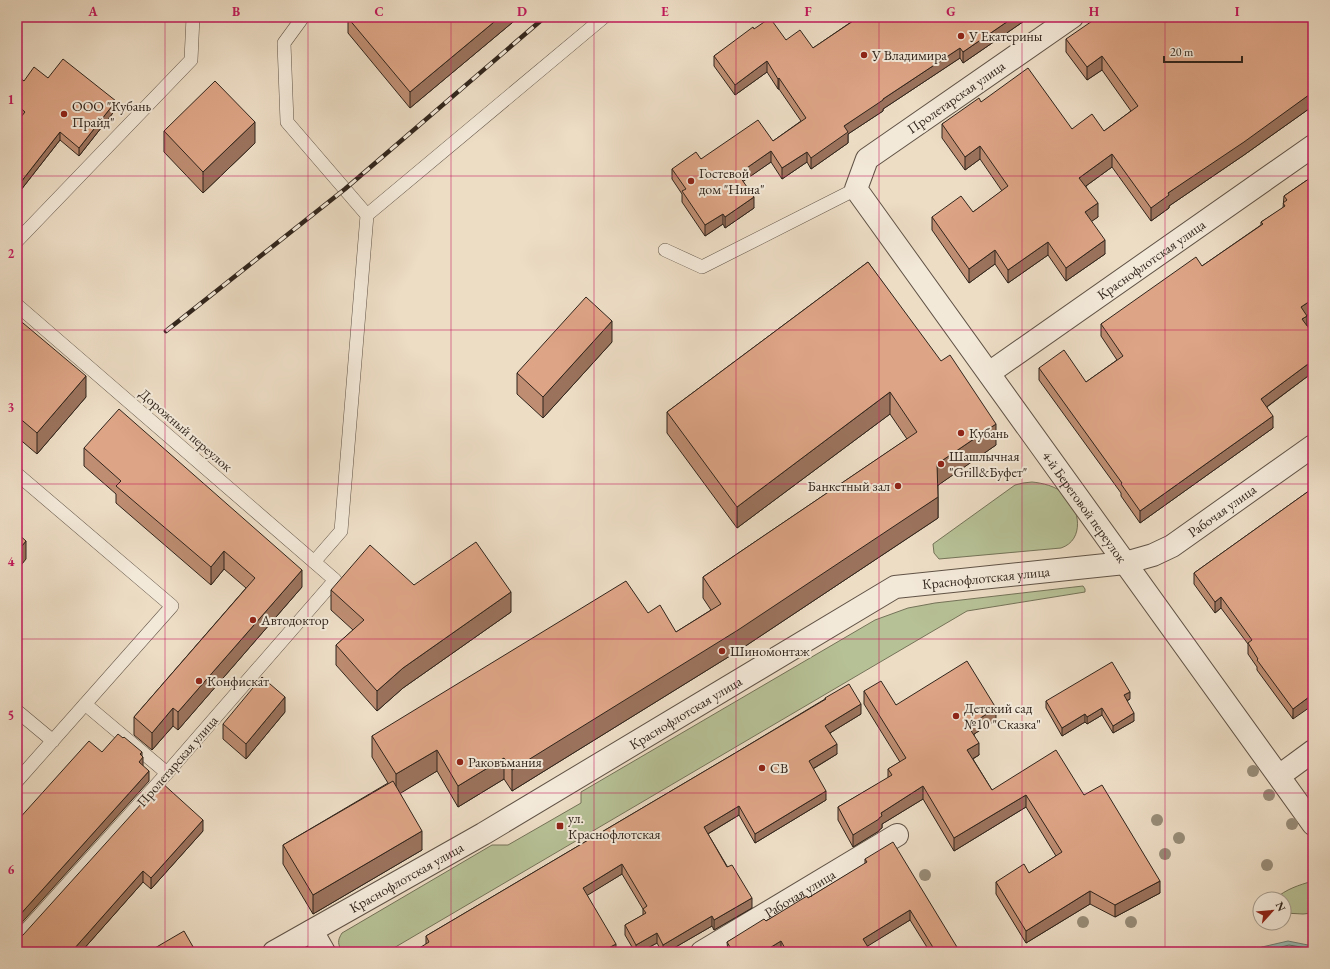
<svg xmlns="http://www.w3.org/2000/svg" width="1330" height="969" viewBox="0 0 1330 969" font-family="'EB Garamond',serif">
  <rect width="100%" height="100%" fill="#edddc5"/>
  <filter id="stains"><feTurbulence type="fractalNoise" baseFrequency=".005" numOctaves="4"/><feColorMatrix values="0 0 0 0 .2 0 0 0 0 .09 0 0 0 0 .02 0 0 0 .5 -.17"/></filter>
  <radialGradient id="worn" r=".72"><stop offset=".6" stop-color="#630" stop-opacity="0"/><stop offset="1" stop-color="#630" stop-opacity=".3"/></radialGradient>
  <!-- green -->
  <path fill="#b7c196" stroke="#747359" d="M1032,482C1042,483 1056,486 1064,494C1080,508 1085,540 1061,548L939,559L934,553L933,544L1015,485L1023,483Z
    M1083,586L1085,589V592L967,611L387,952H342C338,944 337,941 342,933L492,845H508L581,803V792L875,620L908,608L935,603Z
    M1313,881V913L1303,914L1284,913V899H1275C1286,889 1299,885 1313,881Z"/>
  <!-- water -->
  <path fill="#99bcb4" stroke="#6f8077" d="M1288,941L1313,946V952H1250L1262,947Z"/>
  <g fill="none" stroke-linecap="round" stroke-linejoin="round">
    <!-- shore -->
    <path stroke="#657068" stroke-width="1" d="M1261,952L1289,945L1313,949"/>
    <defs>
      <path id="service" d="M303,17L284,43L287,122L367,215L341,531L314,562
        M367,215L604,17
        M17,241L191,60L193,17
        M665,250L702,267L856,189
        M17,305L335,580L167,773L17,940
        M17,474L172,606L17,781
        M85,704L167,773
        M17,711L53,741"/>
      <g id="minor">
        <path id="s1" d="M1072,17L867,159L856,189L1313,824"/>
        <path id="s2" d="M989,373L1313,146"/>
        <path d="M1279,776L1313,751"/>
        <path d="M312,931L324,952"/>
        <path id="s3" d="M702,952L897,835"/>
      </g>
      <g id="tertiary">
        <path id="s4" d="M274,952L483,834L895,587L1125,563L1153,555L1172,546L1313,446"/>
      </g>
    </defs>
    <!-- service casing -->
    <use href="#service" stroke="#605346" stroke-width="14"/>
    <!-- minor casing -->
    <use href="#minor" stroke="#605346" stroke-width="24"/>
    <!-- tertiary casing -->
    <use href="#tertiary" stroke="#605346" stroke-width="24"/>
    <!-- service -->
    <use href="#service" stroke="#f3e9d9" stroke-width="13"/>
    <!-- minor -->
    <use href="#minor" stroke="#f3e9d9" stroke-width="22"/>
    <!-- tertiary -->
    <use href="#tertiary" stroke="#f3e9d9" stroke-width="22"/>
    <defs>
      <path id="rail" d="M166,331L345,189L545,17"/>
    </defs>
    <!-- rail casing -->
    <use href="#rail" stroke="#31251c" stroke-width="4.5"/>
    <!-- rail -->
    <use href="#rail" stroke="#f3e9d9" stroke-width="3" stroke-dasharray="9" stroke-linecap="butt"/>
  </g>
  <!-- trees -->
  <g fill="#988d79">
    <circle cx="1253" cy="771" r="6"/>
    <circle cx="1269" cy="795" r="6"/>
    <circle cx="1157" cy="820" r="6"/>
    <circle cx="1292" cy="824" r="6"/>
    <circle cx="1179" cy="838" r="6"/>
    <circle cx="1165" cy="854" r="6"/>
    <circle cx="1267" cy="865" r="6"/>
    <circle cx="925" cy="875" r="6"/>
    <circle cx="1083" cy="922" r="6"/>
    <circle cx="1131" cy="922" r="6"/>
  </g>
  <!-- wall -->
  <path fill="#be8d72" stroke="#31251c" d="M241,17H250L245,22Z
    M349,17H519L410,108L348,33V18Z
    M852,17H1030L963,63L960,58L883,109V111L848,134V143L811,169L807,162L782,179L771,162L743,181L754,208L725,228L723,224L705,236L682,202V194L672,179V169L701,159L773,141L801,121L779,89H778L767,72L735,95L714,66V56L754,29L786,40L813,48L854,20Z
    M1313,17V106L1244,155L1169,206V208L1151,221L1112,167L1086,186L1098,217L1091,221L1105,254L1066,281L1048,255L1008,283L995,264L969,283L932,230V217L973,212L1002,191L980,159L965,170L942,138V124L981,102L1072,129L1104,131L1131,111L1102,70L1087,80L1066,52V39Z
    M17,76L24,81L48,78L116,109L79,156L60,140L17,195V122L22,117L17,113Z
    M164,131L255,143L203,193L164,152Z
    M1313,176V311L1306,316L1307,325L1313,334V384L1308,376L1267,407L1273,428L1140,523L1121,496V493L1039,380V368L1086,382L1117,360L1101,336V324L1202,266L1261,225V222L1283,208L1284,196Z
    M868,262L996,445L938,485V518L738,651L512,791L504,779L458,807L437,771L400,793L422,850L313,914L283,864V845L388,783L372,757V736L648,613L676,632L711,610L703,598V577L907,439L890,414L737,528L667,433V412Z
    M17,318L86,397L37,454L17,437Z
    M612,342L543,418L517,394V373Z
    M84,448L302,587L178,730L173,726L152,750L134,735V717L246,588L224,569L211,585L116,503V494L84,466Z
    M1313,488L1293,719L1257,670V667L1248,654V644L1221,608L1215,613L1194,584V573Z
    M414,585L511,612L403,688L377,711L336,665V645L353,630L331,610V590Z
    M864,691L896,705L996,720L974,734L979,755L973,759L992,790L1084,795L1160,893L1115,917L1090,904L1026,943L996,894V882L1029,873L1056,856L1026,807L954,851L923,799L882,824V828L879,830V831L853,847L838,820V807L888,778V769L900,762L864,704Z
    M825,698L861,714L830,733L837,754L813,769L826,800L755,843L739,815L708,834L752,908L714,930L712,926L667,952H662L657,943L640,952H635L625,935V925L643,915V909L622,874L587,895L616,952L426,944V936L737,752L825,699Z
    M1130,699L1127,701L1134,721L1113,733L1102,715L1087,724L1085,722L1062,736L1046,708V701Z
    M285,712L246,759L223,739V724Z
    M203,831L151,889L143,882L81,952H17L20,937Z
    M865,859L960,952H930L910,920L867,946L871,952H781V951L778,952H728L727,942L808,898L865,864Z"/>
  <!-- shaded-wall -->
  <path fill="#9b735d" stroke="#31251c" d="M245,17H250L245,22Z
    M500,17H519L410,108V92Z
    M1014,17H1030L963,63V52Z
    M960,48V58L883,109V111L848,134V143L811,169V158L844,126L883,99Z
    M1102,56V70L1087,80V67Z
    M767,61V72L735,95V85Z
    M779,78V89H778V79Z
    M1313,92V106L1244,155L1169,206V208L1151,221V208L1168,193Z
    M116,101V109L79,156V148Z
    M255,122V143L203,193V172Z
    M60,132V140L17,195V187Z
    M980,146V159L965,170V157Z
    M771,151V162L738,185V174Z
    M807,152V162L782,179V168Z
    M1112,154V167L1079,191V178Z
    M754,197V208L725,228V217Z
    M1098,203V217L1085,226V212Z
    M723,214V224L705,236V225Z
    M1105,240V254L1066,281V268Z
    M1048,242V255L1008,283V270Z
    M995,250V264L969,283V269Z
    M1313,299V311L1301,320V307Z
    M1307,316V328L1302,319Z
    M612,321V342L543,418V397Z
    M1308,364V376L1261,411V399Z
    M86,376V397L37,454V433Z
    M890,392V414L737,528V507Z
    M1273,416V428L1140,523V511Z
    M996,424V445L937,486V464Z
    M938,497V518L738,651L512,791V770Z
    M26,541V559L18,569V584L17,585V552Z
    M224,551V569L211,585V567Z
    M302,570V587L178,730V712Z
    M511,592V612L403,688L377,711V691L403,668Z
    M1221,597V608L1215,613V602Z
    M1130,692V699L1124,702V695Z
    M1313,694V705L1293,719V709Z
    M285,697V712L246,759V744Z
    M861,704V714L825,736V726Z
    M173,708V726L152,750V733Z
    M996,708V720L968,738V726Z
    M1102,708V715L1087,724V717Z
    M1134,713V721L1113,733V726Z
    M1085,714V722L1062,736V728Z
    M979,743V755L967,762V750Z
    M837,744V754L809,771V761Z
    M437,750V771L396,796V774Z
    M142,752V758L143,757V767L139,762L140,754Z
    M504,758V779L458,807V786Z
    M149,771V781L17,928V918Z
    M923,786V799L882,824V828L879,830V831L853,847V835L881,813Z
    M826,791V800L755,843V834Z
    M1026,795V807L954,851V838Z
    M739,806V815L704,836V827Z
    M203,820V831L151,889V878Z
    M422,831V850L313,914V895Z
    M622,864V874L583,898V888Z
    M143,871V882L81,952H73V950Z
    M1160,881V893L1115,917V905Z
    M1090,891V904L1026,943V931Z
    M752,898V908L714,930V920Z
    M910,910V920L863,949V939Z
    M712,916V926L667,952H663V945Z
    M657,933V943L640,952H636V945Z
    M781,941V951L778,952H763Z
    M616,944V952H601Z"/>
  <!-- building -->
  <path fill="#dda485" stroke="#31251c" d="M349,17H500L410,92L348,18Z
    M859,17H1014L963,52L960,48L883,99V100L844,126L848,132L811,158L807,152L782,168L771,151L738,174L754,197L725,217L723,214L705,225L682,191L686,189L672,169L696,152L701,159L758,120L773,141L806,118L779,78L778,79L767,61L735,85L714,56L753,27L754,29L770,18L786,40L800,30L813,48Z
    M1098,17H1313V92L1244,142L1168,193L1169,195L1151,208L1112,154L1079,178L1098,203L1085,212L1105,240L1066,268L1048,242L1008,270L995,250L969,269L932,217L961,196L973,212L1008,186L980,146L965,157L942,124L979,98L981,102L1028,68L1072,129L1092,114L1104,131L1138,106L1102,56L1087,67L1066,39Z
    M63,59L116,101L79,148L60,132L17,187V122L25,112L17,105V76L24,81L34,67L48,78Z
    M215,81L255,122L203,172L164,131Z
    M1313,176V299L1301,307L1307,316L1302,319L1313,334V372L1308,364L1261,399L1273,416L1140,511L1121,484L1122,483L1039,368L1064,350L1086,382L1123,356L1101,324L1196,257L1202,266L1263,224L1261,222L1285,206L1283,203L1287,200L1284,196Z
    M868,262L941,361L950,355L996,424L937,464L938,497L738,630L512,770L504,758L458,786L437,750L396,774L372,736L626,581L648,613L660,605L676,632L721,604L703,577L917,432L890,392L737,507L667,412Z
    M586,297L612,321L543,397L517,373Z
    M17,318L86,376L37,433L17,416Z
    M119,409L302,570L178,712L173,708L152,733L134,717L255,578L224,551L211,567L116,486L121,481L84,448Z
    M1313,488V694L1293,709L1257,660L1258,659L1248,643L1252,640L1221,597L1215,602L1194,573Z
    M17,533L26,541L17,552Z
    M476,542L511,592L403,668L377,691L336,645L364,620L331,590L370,545L414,585Z
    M967,661L996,708L968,726L979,743L967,750L992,790L1056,750L1084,795L1102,785L1160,881L1115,905L1090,891L1026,931L996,882L1024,864L1029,873L1062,852L1026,795L954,838L923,786L881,813L882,816L879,818V819L853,835L838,807L892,775L888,769L906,758L864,691L881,681L896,705Z
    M1112,662L1130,692L1124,695L1134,713L1113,726L1102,708L1087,717L1085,714L1062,728L1046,701Z
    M262,677L285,697L246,744L223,724Z
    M849,684L861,704L825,726L837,744L809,761L826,791L755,834L739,806L704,827L727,867L732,865L752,898L714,920L712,916L663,945L657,933L636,945L625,925L646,913L643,909L647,906L622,864L583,888L616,944L601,952H413L429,942L426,936L737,752L826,699L825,698Z
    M118,734L123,738L124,737L142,752L140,754L143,757L139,762L149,771L17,918V821L89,741L102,752Z
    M393,781L422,831L313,895L283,845Z
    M161,782L203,820L151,878L143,871L73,950L75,952H17V937H20L23,935Z
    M893,842L960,952H929L934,949L910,910L863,939L871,952H787L781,941L763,952H733L727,942L764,919L766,921L807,896L808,898L867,862L865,859Z
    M184,931L196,952H148Z"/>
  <!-- grid -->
  <path fill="none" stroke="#c2185b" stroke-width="1" stroke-opacity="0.55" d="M165,17V952M308,17V952M451,17V952M594,17V952M736,17V952M879,17V952M1022,17V952M1165,17V952M17,176H1313M17,330H1313M17,484H1313M17,639H1313M17,793H1313"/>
  <!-- markers -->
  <g fill="#8f2418" stroke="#f3e9d9" stroke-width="1.5">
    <circle cx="961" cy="36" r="4"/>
    <circle cx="864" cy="55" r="4"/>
    <circle cx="64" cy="114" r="4"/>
    <circle cx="691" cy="181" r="4"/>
    <circle cx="961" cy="433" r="4"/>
    <circle cx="941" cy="464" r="4"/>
    <circle cx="898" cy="486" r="4"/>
    <circle cx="253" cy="620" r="4"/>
    <circle cx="722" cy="651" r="4"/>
    <circle cx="199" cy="681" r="4"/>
    <circle cx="956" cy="716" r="4"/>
    <circle cx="460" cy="762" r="4"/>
    <circle cx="762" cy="768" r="4"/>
    <rect x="556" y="822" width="8" height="8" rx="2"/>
  </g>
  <g text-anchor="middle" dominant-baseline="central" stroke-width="4" stroke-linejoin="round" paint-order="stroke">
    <!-- poi labels -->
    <g font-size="14" fill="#31251c" stroke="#f3e9d9" text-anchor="start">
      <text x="969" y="36">У Екатерины</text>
      <text x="872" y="55">У Владимира</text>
      <text x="72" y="106">ООО "Кубань<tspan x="72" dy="16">Прайд"</tspan></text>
      <text x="699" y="173">Гостевой<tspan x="699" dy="16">дом "Нина"</tspan></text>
      <text x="969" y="433">Кубань</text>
      <text x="949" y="456">Шашлычная<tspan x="949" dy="16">"Grill&amp;Буфет"</tspan></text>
      <text x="890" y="486" text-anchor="end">Банкетный зал</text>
      <text x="261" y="620">Автодоктор</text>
      <text x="730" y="651">Шиномонтаж</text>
      <text x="207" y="681">Конфискат</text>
      <text x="964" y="708">Детский сад<tspan x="964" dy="16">№10 "Сказка"</tspan></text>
      <text x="468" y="762">Раковъмания</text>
      <text x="770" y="768">СВ</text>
      <text x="568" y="818">ул.<tspan x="568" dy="16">Краснофлотская</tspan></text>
    </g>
    <!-- street labels -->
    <g font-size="14" fill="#31251c" stroke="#f3e9d9">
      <text transform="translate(956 97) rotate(-35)">Пролетарская улица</text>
      <text stroke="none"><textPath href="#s2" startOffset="198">Краснофлотская улица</textPath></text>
      <text transform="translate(186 430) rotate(41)">Дорожный переулок</text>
      <text stroke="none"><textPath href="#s1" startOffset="673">4-й Береговой переулок</textPath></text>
      <text stroke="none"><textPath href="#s4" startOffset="1063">Рабочая улица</textPath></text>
      <text stroke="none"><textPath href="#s4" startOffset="812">Краснофлотская улица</textPath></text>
      <text stroke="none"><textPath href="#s4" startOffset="476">Краснофлотская улица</textPath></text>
      <text transform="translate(177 761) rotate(-49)">Пролетарская улица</text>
      <text stroke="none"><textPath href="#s4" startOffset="152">Краснофлотская улица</textPath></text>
      <text stroke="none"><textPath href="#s3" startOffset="114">Рабочая улица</textPath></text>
    </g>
  </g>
  <!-- margin -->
  <rect width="1330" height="969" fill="none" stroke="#edddc5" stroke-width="44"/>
  <!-- north arrow -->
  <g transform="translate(1272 911) rotate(63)"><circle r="19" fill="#f3e9d9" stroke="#a59b8d"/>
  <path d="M0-3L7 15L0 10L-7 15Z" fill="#8f2418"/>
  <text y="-6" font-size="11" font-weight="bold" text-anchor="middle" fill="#31251c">N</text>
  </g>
  <!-- scale -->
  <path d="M1164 56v6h78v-6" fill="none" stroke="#31251c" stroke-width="2"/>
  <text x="1170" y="56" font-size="12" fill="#31251c" stroke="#f3e9d9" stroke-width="3" paint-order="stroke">20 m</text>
  <rect x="22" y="22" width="1286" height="925" fill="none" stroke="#c2185b" stroke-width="1.5"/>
  <g font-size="13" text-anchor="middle" font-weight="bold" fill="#c2185b">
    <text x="93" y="16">A</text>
    <text x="236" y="16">B</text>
    <text x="379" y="16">C</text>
    <text x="522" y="16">D</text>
    <text x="665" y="16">E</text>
    <text x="808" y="16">F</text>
    <text x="951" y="16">G</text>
    <text x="1094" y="16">H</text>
    <text x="1237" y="16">I</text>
    <text x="11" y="104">1</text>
    <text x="11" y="258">2</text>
    <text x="11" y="412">3</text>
    <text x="11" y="566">4</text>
    <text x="11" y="720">5</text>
    <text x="11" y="874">6</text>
  </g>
  <rect width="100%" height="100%" filter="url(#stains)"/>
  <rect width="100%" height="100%" fill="url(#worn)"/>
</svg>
